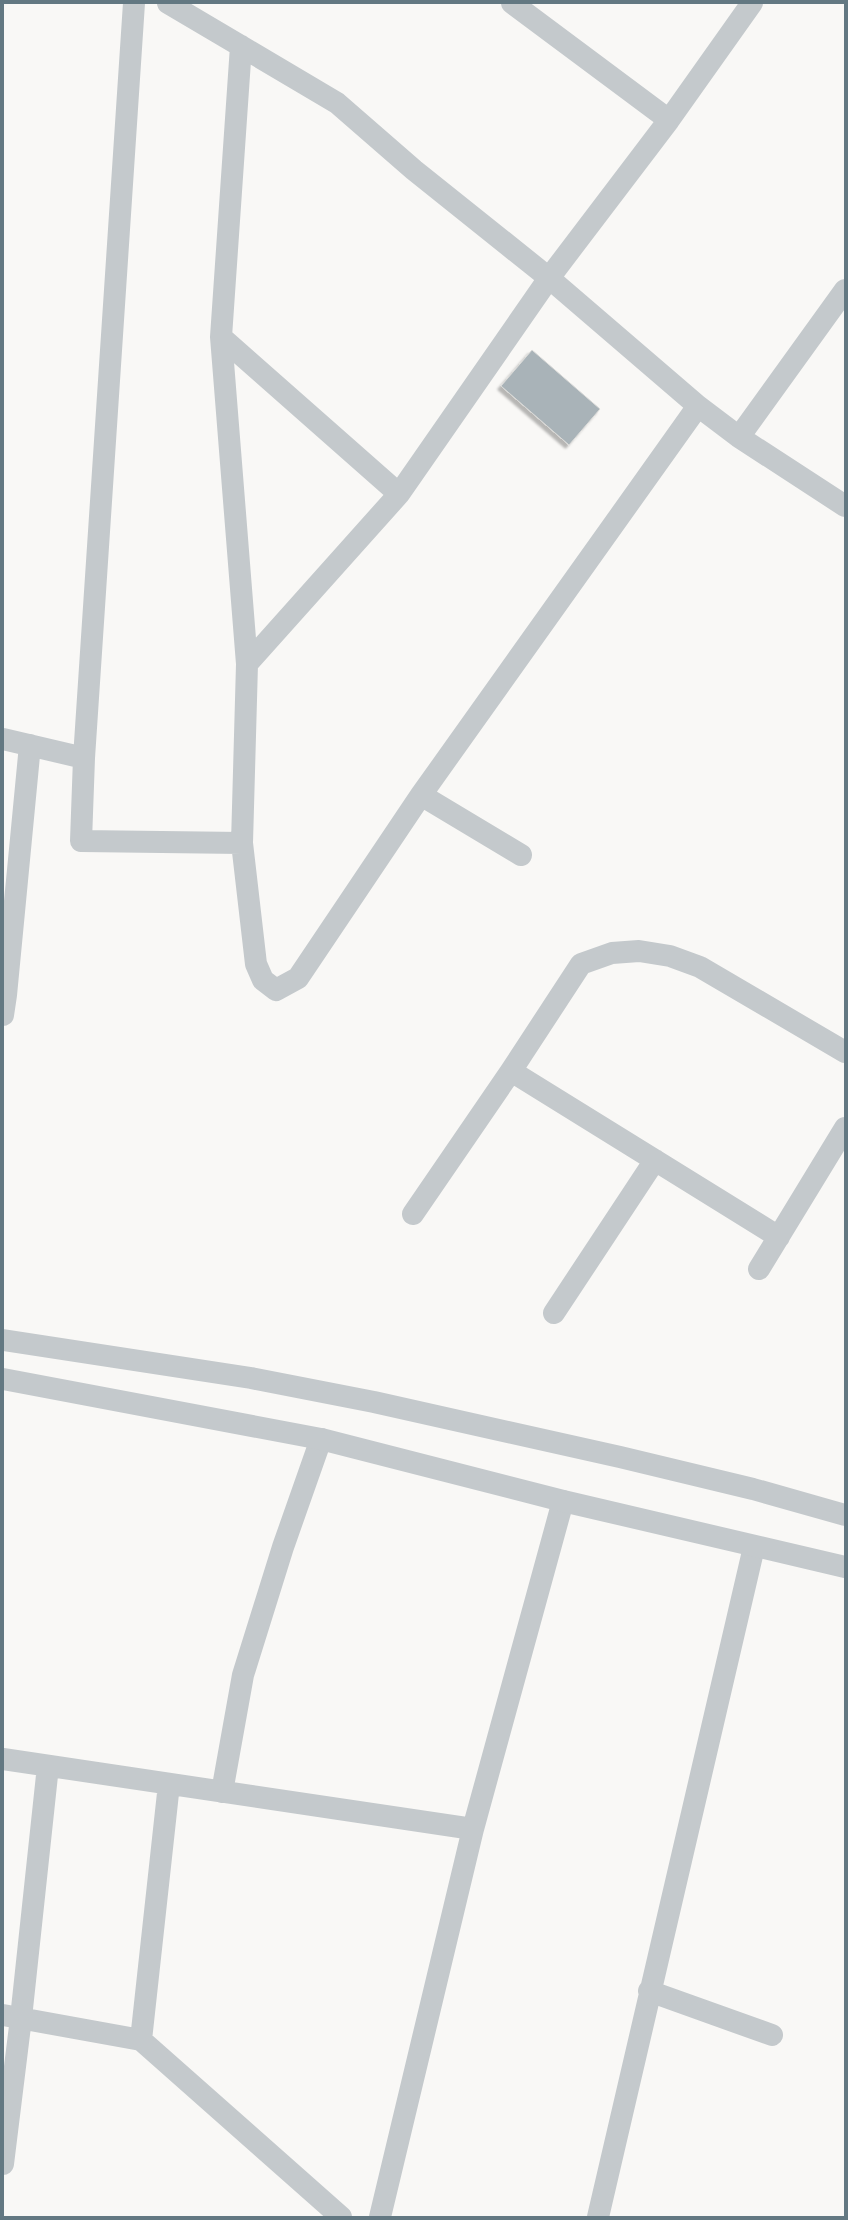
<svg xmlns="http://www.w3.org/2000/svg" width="848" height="2220" viewBox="0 0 848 2220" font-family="'PT Sans',sans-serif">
  <defs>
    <filter id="shadow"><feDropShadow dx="-3.5" dy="3.5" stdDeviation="1" flood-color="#0004"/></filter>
  </defs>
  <rect width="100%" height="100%" fill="#f9f8f6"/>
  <!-- building -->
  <path fill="#a9b3b8" stroke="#dadad8" filter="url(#shadow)" d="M532,350L600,409L569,445L501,386Z"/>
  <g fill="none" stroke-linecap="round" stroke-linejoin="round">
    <!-- minor -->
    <path stroke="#c4c9cc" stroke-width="22" d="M134,3L84,758L81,841L242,843
      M168,3L337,103L414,170L549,278L698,406L739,437L845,506
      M512,3L669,120
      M241,46L221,337L247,664L242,843L256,964L263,980L276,990L298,978L421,795L698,406
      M221,337L399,494
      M739,437L845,290
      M247,664L399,494L549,278L669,120L752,3
      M3,739L84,758
      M421,795L521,855
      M3,995H6L3,1015
      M6,995L30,745
      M511,1071L779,1237
      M413,1214L511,1071L581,964L612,953L639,951L670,956L700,967L845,1052
      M759,1269L845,1128
      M554,1313L655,1160
      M3,1759L473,1829
      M222,1792L243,1675L283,1547L321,1439
      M649,1991L772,2035
      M3,2015L141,2040L341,2217
      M141,2040L169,1784
      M3,2164L21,2018L48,1766
      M380,2217L473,1829L563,1501
      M598,2217L754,1547"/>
    <!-- tertiary -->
    <path stroke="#c4c9cc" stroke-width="22" d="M3,1340L251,1378L374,1402L620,1457L753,1489L845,1515
      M3,1379L321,1439L563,1501L845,1567"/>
  </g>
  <!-- border -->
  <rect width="848" height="2220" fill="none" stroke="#637882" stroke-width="8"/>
</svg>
